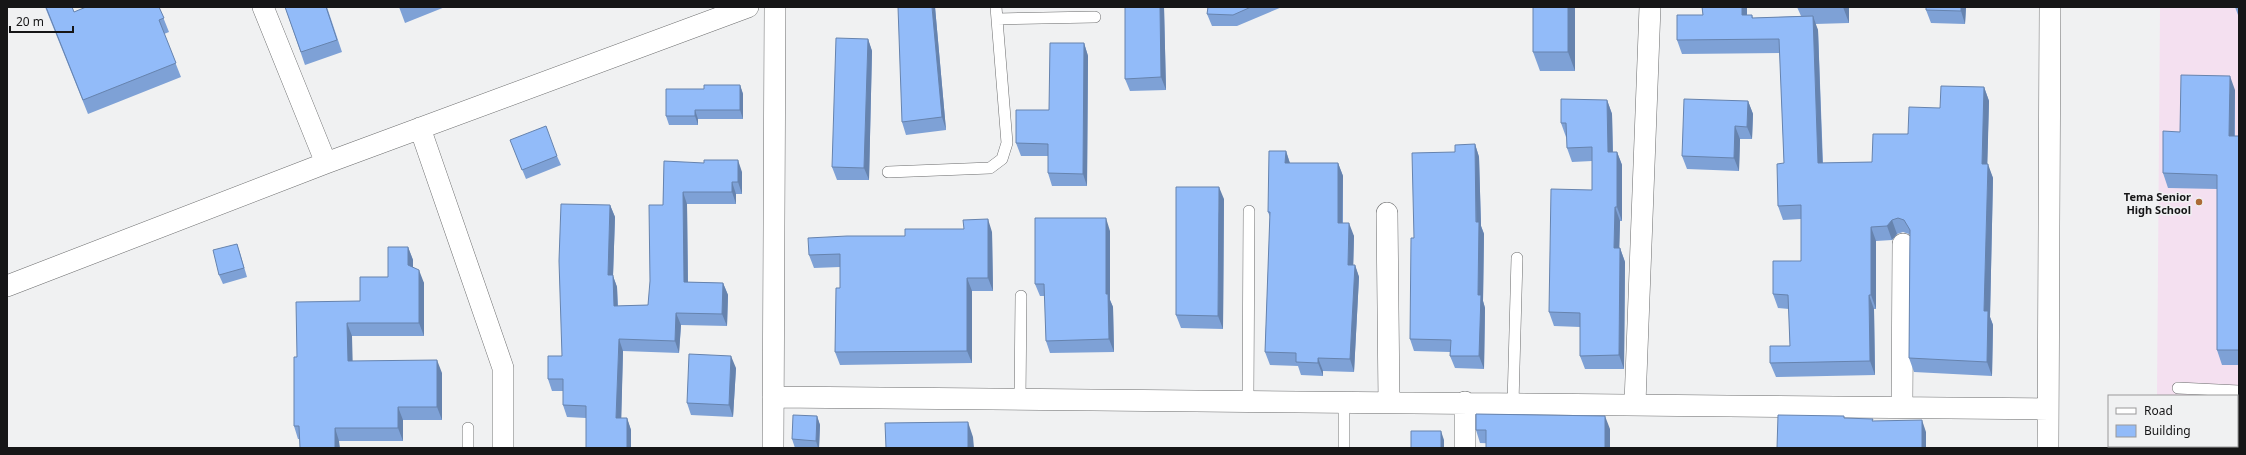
<svg xmlns="http://www.w3.org/2000/svg" width="2246" height="455" viewBox="0 0 2246 455" font-family="'Noto Sans',sans-serif">
  <rect width="100%" height="100%" fill="#f0f1f2"/>
  <!-- education -->
  <path fill="#f4e0f0" d="M2160,7H2239V448H2156V446H2237V396H2157Z"/>
  <g fill="none" stroke-linecap="round" stroke-linejoin="round">
    <defs>
      <path id="service" d="M997,19L1095,17
        M888,172L990,168L1002,159L1007,143L996,7
        M2178,388L2239,391
        M1020,400L1021,296
        M1248,401L1249,211
        M1344,401V448
        M1513,403L1517,258
        M468,428V448"/>
      <path id="minor" d="M263,7L326,163
        M420,128L503,368V448
        M1387,213L1389,402
        M7,286L326,163L748,7
        M773,397L2048,409
        M1465,402V448
        M1635,403L1650,7
        M1902,407L1903,244
        M773,448L775,7
        M2048,448L2050,7"/>
    </defs>
    <!-- service casing -->
    <use href="#service" stroke="#6b6c6d" stroke-width="12"/>
    <!-- minor casing -->
    <use href="#minor" stroke="#6b6c6d" stroke-width="22"/>
    <!-- service -->
    <use href="#service" stroke="#fff" stroke-width="11"/>
    <!-- minor -->
    <use href="#minor" stroke="#fff" stroke-width="21"/>
  </g>
  <!-- wall -->
  <path fill="#7ea1d6" d="M45,7H72L74,12L159,7L169,32L164,34L181,77L88,114Z
    M285,7H327L342,52L305,65Z
    M399,7H445L405,23Z
    M935,7L946,130L906,135L902,122Z
    M1125,7H1164L1166,90L1130,91L1125,79Z
    M1208,7H1282L1237,26H1212L1207,14Z
    M1575,7V71H1540L1533,52Z
    M1702,7H1747V15H1752L1753,18L1801,16L1797,7H1849V23L1815,24L1818,30L1823,163L1872,162L1940,108L1984,87L1989,101L1987,164L1993,178L1990,317L1993,325L1992,376L1914,372L1909,358L1910,235L1909,234L1903,232L1897,234L1892,240L1876,241V309H1874L1875,375L1776,377L1770,363L1790,346L1789,309L1778,308L1773,294L1801,261V219L1783,220L1778,206L1784,163L1780,53L1682,54L1677,40L1703,15Z
    M1966,7L1965,24L1931,23L1926,10Z
    M2235,7H2239V16L2238,15Z
    M868,39L872,51L869,180H837L832,167Z
    M1084,43L1088,56L1087,186H1052L1048,173V156H1021L1016,143L1049,110Z
    M740,85L743,94V119H698V125H669L666,116L704,89Z
    M2235,90V136H2239V365H2222L2217,350V189L2168,188L2163,173L2180,132Z
    M1607,100L1612,114L1613,152H1617L1622,165V221H1620L1619,248H1620L1625,262L1624,369H1585L1580,356V327L1554,326L1549,312L1592,190V161L1572,162L1567,148V137H1566L1561,123Z
    M1748,101L1753,114L1752,139H1740L1739,171L1687,169L1682,156Z
    M510,140L557,156L561,165L526,179Z
    M1475,144L1479,157L1481,226L1484,234L1483,301L1485,308L1484,369L1455,368L1450,356V352L1414,351L1410,339L1414,238L1455,152Z
    M1286,151L1290,163H1338L1343,176V223L1354,236L1353,265H1355L1359,277L1354,372L1323,371V376L1301,375L1298,366L1270,365L1265,352L1270,217L1268,212Z
    M664,161L742,172V194H736V204H687L688,282L723,283L728,295L727,326L681,325L679,353L623,351L621,418H627L631,430V448L586,418L567,417L563,405V391H552L548,379L562,356L610,205L615,217L613,276L617,287L618,306L648,305L663,205Z
    M1224,199L1223,329L1181,328L1176,315Z
    M1110,231V300L1113,307L1114,352L1050,353L1046,341L1045,296H1040L1035,284Z
    M992,232L993,291H972V363L840,365L835,352L840,288V267L814,268L809,255Z
    M237,244L240,253L247,277L223,284L219,275Z
    M408,247L413,260V267L424,283V336H352V361L442,373V420H403V441H339L298,439L294,426L297,357L360,301L388,277Z
    M736,368L733,417L691,415L687,403Z
    M817,416L820,425L819,448H795L792,439Z
    M1610,429V448L1480,443L1476,430Z"/>
  <!-- shaded-wall -->
  <path fill="#6683ae" d="M932,7H935L946,130L942,117Z
    M1160,7H1164L1166,90L1161,77Z
    M1568,7H1575V71L1568,52Z
    M1742,7H1747V29L1742,15Z
    M1843,7H1849V23Z
    M1961,7H1966L1965,24L1961,11Z
    M1813,16L1818,30L1823,177L1818,163Z
    M868,39L872,51L869,180L864,168Z
    M1084,43L1088,56L1087,186L1083,174Z
    M2230,76L2235,90L2234,150L2229,136Z
    M740,85L743,94V119L740,110Z
    M1984,87L1989,101L1987,178L1982,164Z
    M1607,100L1612,114L1613,165L1608,152Z
    M1748,101L1753,114L1752,139L1747,127Z
    M695,110L698,119V125L695,116Z
    M1735,126L1740,139L1739,171L1734,158Z
    M1475,144L1479,157L1481,226L1484,234L1483,301L1485,308L1484,369L1479,356Z
    M1286,151L1290,164L1285,163Z
    M1617,152L1622,165V221L1617,207Z
    M738,160L742,172V194L738,182Z
    M1338,163L1343,176L1342,235L1338,223Z
    M1988,164L1993,178L1990,317L1993,325L1992,376L1987,362L1984,311Z
    M732,182L736,194V204L732,192Z
    M1219,187L1224,199L1223,329L1218,316Z
    M683,192L687,204L688,294L684,282Z
    M610,205L615,217L613,276L617,287L618,318L614,306L608,275Z
    M1615,207L1620,221L1619,262L1614,248Z
    M1106,218L1110,231V300L1113,307L1114,352L1109,339L1106,294Z
    M988,219L992,232L993,291L988,278Z
    M1892,220L1897,234L1892,240L1887,226Z
    M1349,223L1354,236L1353,277L1348,265Z
    M1871,227L1876,241V309L1871,295Z
    M408,247L413,260V278L408,265Z
    M1620,248L1625,262L1624,369L1619,355Z
    M1355,265L1359,277L1354,372L1350,359Z
    M419,270L424,283V336L419,323Z
    M967,278L972,291V363L967,351Z
    M723,283L728,295L727,326L722,314Z
    M1869,295L1874,309L1875,375L1870,361Z
    M676,313L681,325L679,353L675,341Z
    M347,323L352,336L353,374L348,361Z
    M619,339L623,351L621,430L616,418Z
    M731,356L736,368L733,417L729,405Z
    M1318,358L1323,371V376L1318,363Z
    M437,360L442,373V420L437,407Z
    M398,407L403,420V441L398,428Z
    M817,416L820,425L819,448H818L816,441Z
    M1605,416L1610,429V448H1605Z
    M627,418L631,430V448H627Z
    M1922,420L1926,432V448H1922Z
    M968,422L973,437L974,448H968Z
    M335,428L339,441L340,448H335Z
    M1441,431L1444,440V448H1441Z"/>
  <!-- building -->
  <path fill="#92bbf9" stroke="#6683ae" d="M46,7H72L74,12L86,7H159L164,18L159,20L176,63L83,100Z
    M285,7H326L337,40L301,52Z
    M898,7H932L942,117L902,122Z
    M1125,7H1160L1161,77L1125,79Z
    M1208,7H1251L1233,15L1207,14Z
    M1533,7H1568V52H1533Z
    M1702,7H1742V15H1752V18L1813,16L1818,163L1872,162L1873,134H1908L1909,107L1940,108L1941,86L1984,87L1982,164H1988L1984,311H1988L1987,362L1909,358L1910,230L1904,220L1898,218L1892,220L1887,226L1871,227V295H1869L1870,361L1770,363V346H1790L1788,295L1773,294V261H1801V205L1778,206L1777,164L1784,163L1779,39L1677,40V15H1703Z
    M1926,7H1961V11L1926,10Z
    M836,38L868,39L864,168L832,167Z
    M1050,43H1084L1083,174L1048,173V144L1016,143V110H1049Z
    M2181,75L2230,76L2229,136H2239V350H2217V175L2163,173V131L2180,132Z
    M704,85H740V110H695V116H666V89H704Z
    M1561,99L1607,100L1608,152H1617V207H1615L1614,248H1620L1619,355L1580,356V313L1549,312L1551,189L1592,190V147L1567,148L1566,123H1561Z
    M1684,99L1748,101L1747,127L1735,126L1734,158L1682,156Z
    M546,126L557,156L522,170L510,140Z
    M1475,144L1476,222H1479L1478,295H1481L1479,356H1450L1451,340L1410,339L1411,238H1414L1412,153L1455,152V145Z
    M1269,151H1286L1285,163H1338V223H1349L1348,265H1355L1350,359L1318,358V363L1296,362V353L1265,352L1270,212H1268Z
    M704,160H738V182H732V192H683L684,282L723,283L722,314L676,313L675,341L619,339L616,418H627V448H586V406L563,405V379H548V356H562L559,261L561,204L610,205L608,275H613L614,306L648,305L650,281L649,205H663L664,161L704,163Z
    M1176,187H1219L1218,316L1176,315Z
    M1035,218H1106V294H1108L1109,339L1046,341L1044,284H1035Z
    M988,219V278H967V351L835,352L836,288H840V254L809,255L808,238L847,236H905V229H964L963,220Z
    M237,244L244,268L219,275L213,250Z
    M388,247H408V265L419,270V323H347L348,361L437,360V407H398V428H335V448H300L299,426H294V357H297L296,302L360,301V277H388Z
    M689,354L731,356L729,405L687,403Z
    M1476,414L1605,416V448H1486V430H1476Z
    M793,415L817,416L816,441L792,439Z
    M1778,415L1844,416V418L1873,419L1872,421L1922,420V448H1777Z
    M968,422V448H886L885,423Z
    M1411,431H1441V448H1411Z"/>
  <!-- markers -->
  <circle fill="#ac6b36" stroke="#f0f1f2" stroke-width="1.5" cx="2199" cy="202" r="4"/>
  <g text-anchor="middle" dominant-baseline="central" stroke-width="3" stroke-linejoin="round" paint-order="stroke">
    <!-- poi labels -->
    <g font-size="11" font-weight="bold" fill="#161617" stroke="#f0f1f2" text-anchor="end">
      <text x="2191" y="196">Tema Senior<tspan x="2191" dy="13">High School</tspan></text>
    </g>
  </g>
  <!-- border -->
  <rect width="2246" height="455" fill="none" stroke="#161617" stroke-width="16"/>
  <!-- legend -->
  <rect x="2108" y="395" width="130" height="52" fill="#f0f1f2" stroke="#99999a"/>
  <rect x="2116" y="408" width="20" height="6" fill="#ffffff" stroke="#99999a"/>
  <text x="2144" y="415" font-size="12" fill="#161617">Road</text>
  <rect x="2116" y="425" width="20" height="12" fill="#92bbf9" stroke="#99999a"/>
  <text x="2144" y="435" font-size="12" fill="#161617">Building</text>
  <!-- scale -->
  <path d="M10 26v6h63v-6" fill="none" stroke="#161617" stroke-width="2"/>
  <text x="16" y="26" font-size="12" fill="#161617" stroke="#f0f1f2" stroke-width="3" paint-order="stroke">20 m</text>
</svg>
